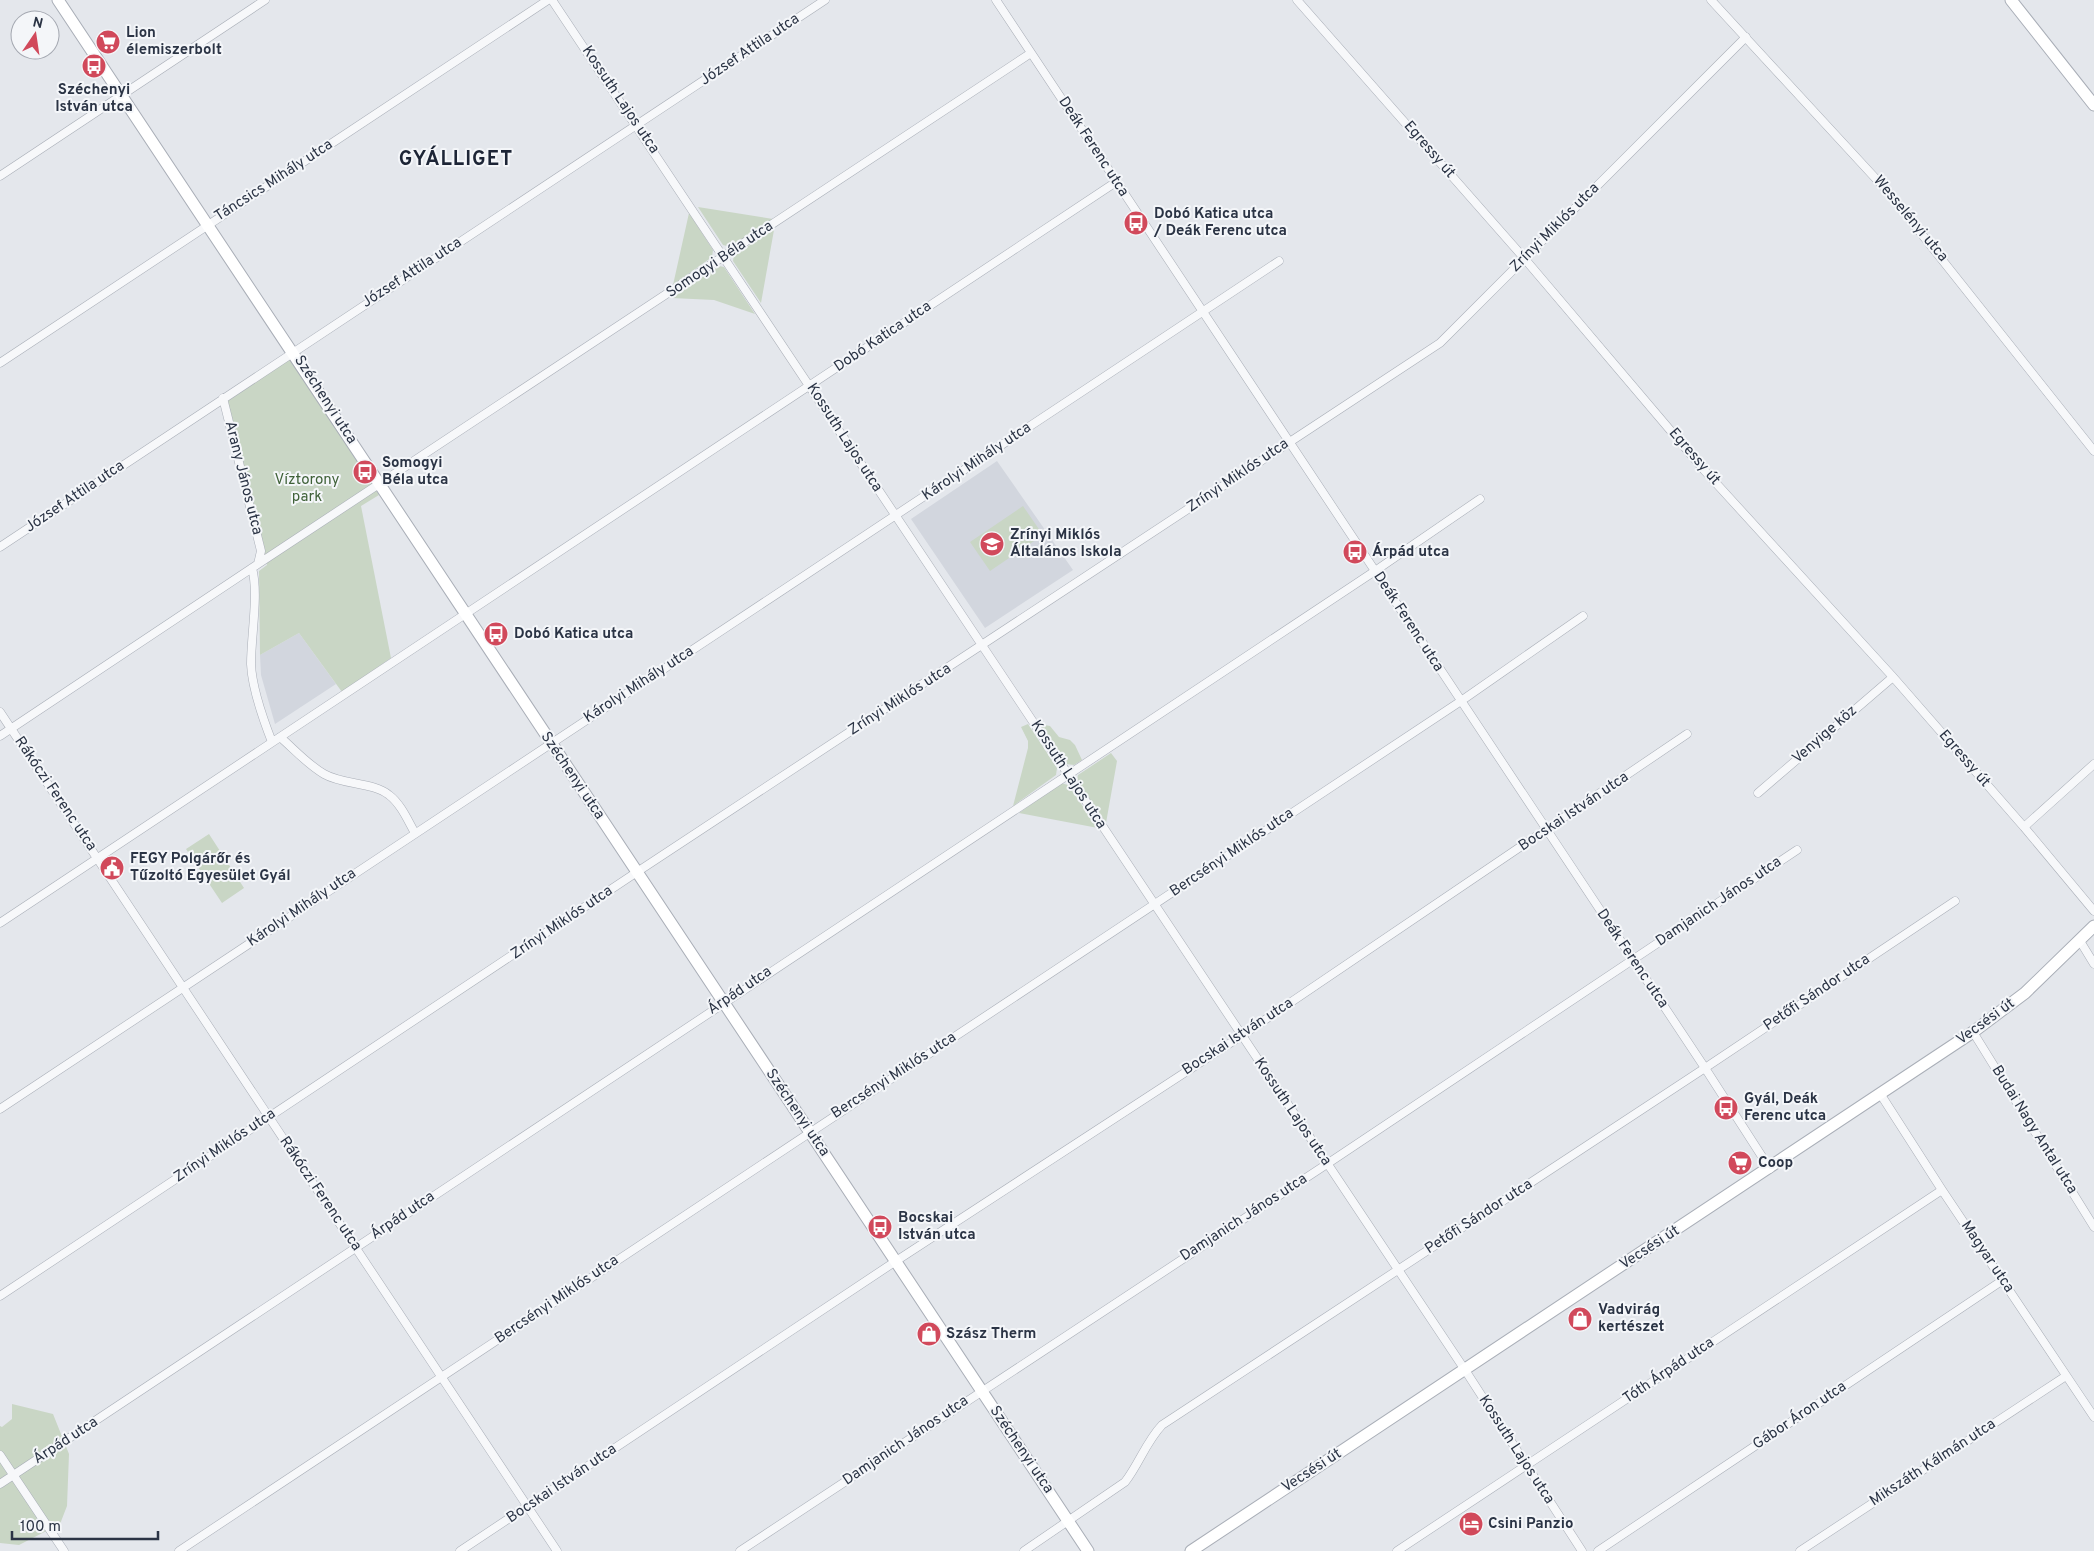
<svg xmlns="http://www.w3.org/2000/svg" width="2094" height="1551" viewBox="0 0 2094 1551" font-family="Overpass,sans-serif">
  <rect width="100%" height="100%" fill="#e4e7ec"/>
  <!-- built -->
  <path fill="#d2d6de" d="M997,461L1073,570L985,628L911,519Z
    M299,633L336,684L275,724L261,675L260,655Z"/>
  <!-- green -->
  <path fill="#c9d6c5" d="M698,207L773,219L731,247L723,245Z
    M689,213L713,250L712,257L673,285Z
    M774,230L761,303L733,261L734,255Z
    M719,266L724,267L755,314L714,300L672,298Z
    M290,357L379,495L361,506L391,658L342,692L299,633L260,655L259,571L267,565L227,400Z
    M1023,506L1043,535L990,571L970,542Z
    M1028,724L1057,768L1056,775L1013,806L1028,748V741L1021,727Z
    M1040,724L1050,726L1059,737L1070,740L1075,745L1082,760L1074,765L1066,764Z
    M1111,753L1117,761L1106,823L1077,780L1078,775Z
    M1061,783L1068,785L1098,828L1019,813Z
    M209,834L244,888L222,903L186,849Z
    M12,1404L53,1414L69,1454L67,1506L60,1524L19,1545L0,1543V1426L2,1427L12,1419Z"/>
  <g fill="none" stroke-linecap="round" stroke-linejoin="round">
    <defs>
      <path id="street" d="M552,0L1465,1370L1582,1551
        M996,0L1705,1068L1770,1169
        M1297,0L1524,258L1704,470L1893,677L2024,827L2094,911
        M1711,0L1889,193L2094,451
        M0,176L265,0
        M0,363L548,0
        M0,547L825,0
        M258,564L1031,53
        M252,568C259,593 251,636 251,664C252,689 263,719 272,742
        M0,712L557,1551
        M0,736L258,564L261,551L223,398
        M280,737C294,749 307,764 324,774C343,785 373,782 389,795C401,804 408,821 415,833
        M1758,793L1893,677
        M2024,827L2094,764
        M0,923L1116,182
        M2080,941L2094,964
        M1973,1032L2094,1227
        M1881,1095L1942,1190L2094,1417
        M0,1109L1279,261
        M0,1296L637,872L1440,343L1746,37
        M0,1455L64,1551
        M0,1484L1375,571L1480,499
        M179,1551L1461,701L1583,616
        M460,1551L896,1261L1241,1036L1687,734
        M740,1551L1327,1164L1797,850
        M1024,1551L1125,1482C1139,1464 1146,1442 1162,1425L1705,1068L1955,901
        M1397,1551L1942,1190
        M1598,1551L2003,1280
        M1800,1551L2066,1376"/>
      <path id="secondary" d="M58,0L1088,1551
        M2011,0L2094,105
        M1191,1551L1973,1032L2025,993L2094,926"/>
    </defs>
    <!-- street casing -->
    <use href="#street" stroke="#a9aeb7" stroke-width="9"/>
    <!-- secondary casing -->
    <use href="#secondary" stroke="#a9aeb7" stroke-width="13"/>
    <!-- street -->
    <use href="#street" stroke="#f7f8fa" stroke-width="8"/>
    <!-- secondary -->
    <use href="#secondary" stroke="#fff" stroke-width="11"/>
  </g>
  <!-- icons -->
  <defs>
    <symbol id="supermarket-disc" viewBox="-11 -11 22 22"><circle r="9.5" fill="#d1495b" stroke="#f4f6f9"/><path d="M-6-5.5h2.5l.6 2H6L4.5 2H-2.5L-4.4-4H-6ZM-1.5 3.2a1.3 1.3 0 1 0 .1 0ZM3 3.2a1.3 1.3 0 1 0 .1 0Z" fill="#fff"/></symbol>
    <symbol id="bus-disc" viewBox="-11 -11 22 22"><circle r="9.5" fill="#d1495b" stroke="#f4f6f9"/><path d="M-5-6H5V4H4V6H2V4H-2V6H-4V4H-5ZM-3.5-4V0h7V-4ZM-3.5 1.2v1.5H-2V1.2ZM2 1.2v1.5H3.5V1.2Z" fill="#fff"/></symbol>
    <symbol id="school-disc" viewBox="-11 -11 22 22"><circle r="9.5" fill="#d1495b" stroke="#f4f6f9"/><path d="M0-5L7-2L0 1L-7-2ZM-4 1L0 2.5L4 1V4Q0 6-4 4Z" fill="#fff"/></symbol>
    <symbol id="civic-disc" viewBox="-11 -11 22 22"><circle r="9.5" fill="#d1495b" stroke="#f4f6f9"/><path d="M-.6-6.5H3V-4.5H.6V-3L4-1V1h2V6H-6V1h2V-1L-.6-3ZM-1.2 2.5V6h2.4V2.5Z" fill="#fff"/></symbol>
    <symbol id="shop-disc" viewBox="-11 -11 22 22"><circle r="9.5" fill="#d1495b" stroke="#f4f6f9"/><path d="M-5-2.5h2.3a2.7 3.5 0 0 1 5.4 0H5L5.5 6h-11ZM-1.5-2.5h3a1.5 2.3 0 0 0-3 0Z" fill="#fff"/></symbol>
    <symbol id="hotel-disc" viewBox="-11 -11 22 22"><circle r="9.5" fill="#d1495b" stroke="#f4f6f9"/><path d="M-6-4.5h1.5V1H6V5H4.5V3h-9V5H-6ZM-4 0a1.8 1.8 0 1 1 3.6 0ZM.5 0V-2.5h3Q6-2.5 6 0Z" fill="#fff"/></symbol>
  </defs>
  <g fill-rule="evenodd">
    <use href="#supermarket-disc" x="94" y="28" width="28" height="28"/>
    <use href="#bus-disc" x="80" y="52" width="28" height="28"/>
    <use href="#bus-disc" x="1122" y="209" width="28" height="28"/>
    <use href="#bus-disc" x="351" y="458" width="28" height="28"/>
    <use href="#school-disc" x="978" y="530" width="28" height="28"/>
    <use href="#bus-disc" x="1341" y="538" width="28" height="28"/>
    <use href="#bus-disc" x="482" y="620" width="28" height="28"/>
    <use href="#civic-disc" x="98" y="854" width="28" height="28"/>
    <use href="#bus-disc" x="1712" y="1094" width="28" height="28"/>
    <use href="#supermarket-disc" x="1726" y="1149" width="28" height="28"/>
    <use href="#bus-disc" x="866" y="1213" width="28" height="28"/>
    <use href="#shop-disc" x="1566" y="1305" width="28" height="28"/>
    <use href="#shop-disc" x="915" y="1320" width="28" height="28"/>
    <use href="#hotel-disc" x="1457" y="1510" width="28" height="28"/>
  </g>
  <g text-anchor="middle" dominant-baseline="central" stroke-width="4" stroke-linejoin="round" paint-order="stroke">
    <!-- poi labels -->
    <g font-size="15" font-weight="bold" fill="#2b3445" stroke="#f4f6f9" text-anchor="start">
      <text x="126" y="33">Lion<tspan x="126" dy="17">élemiszerbolt</tspan></text>
      <text x="94" y="90" text-anchor="middle">Széchenyi<tspan x="94" dy="17">István utca</tspan></text>
      <text x="1154" y="214">Dobó Katica utca<tspan x="1154" dy="17">/ Deák Ferenc utca</tspan></text>
      <text x="382" y="463">Somogyi<tspan x="382" dy="17">Béla utca</tspan></text>
      <text x="1010" y="535">Zrínyi Miklós<tspan x="1010" dy="17">Általános Iskola</tspan></text>
      <text x="1372" y="552">Árpád utca</text>
      <text x="514" y="634">Dobó Katica utca</text>
      <text x="130" y="859">FEGY Polgárőr és<tspan x="130" dy="17">Tűzoltó Egyesület Gyál</tspan></text>
      <text x="1744" y="1099">Gyál, Deák<tspan x="1744" dy="17">Ferenc utca</tspan></text>
      <text x="1758" y="1163">Coop</text>
      <text x="898" y="1218">Bocskai<tspan x="898" dy="17">István utca</tspan></text>
      <text x="1598" y="1310">Vadvirág<tspan x="1598" dy="17">kertészet</tspan></text>
      <text x="946" y="1334">Szász Therm</text>
      <text x="1488" y="1524">Csini Panzio</text>
    </g>
    <!-- street labels -->
    <g font-size="15" fill="#2b3445" stroke="#f4f6f9">
      <text transform="translate(750 50) rotate(-34)">József Attila utca</text>
      <text transform="translate(620 100) rotate(56)">Kossuth Lajos utca</text>
      <text transform="translate(1093 147) rotate(57)">Deák Ferenc utca</text>
      <text transform="translate(1429 150) rotate(49)">Egressy út</text>
      <text transform="translate(274 181) rotate(-33)">Táncsics Mihály utca</text>
      <text transform="translate(1910 219) rotate(50)">Wesselényi utca</text>
      <text transform="translate(1555 228) rotate(-45)">Zrínyi Miklós utca</text>
      <text transform="translate(720 260) rotate(-34)">Somogyi Béla utca</text>
      <text transform="translate(412 273) rotate(-33)">József Attila utca</text>
      <text transform="translate(883 337) rotate(-34)">Dobó Katica utca</text>
      <text transform="translate(325 400) rotate(57)">Széchenyi utca</text>
      <text transform="translate(844 438) rotate(57)">Kossuth Lajos utca</text>
      <text transform="translate(1694 457) rotate(49)">Egressy út</text>
      <text transform="translate(977 462) rotate(-34)">Károlyi Mihály utca</text>
      <text transform="translate(1238 476) rotate(-34)">Zrínyi Miklós utca</text>
      <text transform="translate(243 478) rotate(76)">Arany János utca</text>
      <text transform="translate(75 497) rotate(-34)">József Attila utca</text>
      <text transform="translate(1408 622) rotate(57)">Deák Ferenc utca</text>
      <text transform="translate(639 685) rotate(-33)">Károlyi Mihály utca</text>
      <text transform="translate(900 700) rotate(-33)">Zrínyi Miklós utca</text>
      <text transform="translate(1825 735) rotate(-41)">Venyige köz</text>
      <text transform="translate(1964 759) rotate(49)">Egressy út</text>
      <text transform="translate(1068 775) rotate(57)">Kossuth Lajos utca</text>
      <text transform="translate(572 776) rotate(56)">Széchenyi utca</text>
      <text transform="translate(55 794) rotate(56)">Rákóczi Ferenc utca</text>
      <text transform="translate(1574 812) rotate(-34)">Bocskai István utca</text>
      <text transform="translate(1232 853) rotate(-34)">Bercsényi Miklós utca</text>
      <text transform="translate(1719 902) rotate(-34)">Damjanich János utca</text>
      <text transform="translate(302 908) rotate(-34)">Károlyi Mihály utca</text>
      <text transform="translate(562 923) rotate(-34)">Zrínyi Miklós utca</text>
      <text transform="translate(1632 959) rotate(56)">Deák Ferenc utca</text>
      <text transform="translate(740 991) rotate(-34)">Árpád utca</text>
      <text transform="translate(1817 993) rotate(-34)">Petőfi Sándor utca</text>
      <text transform="translate(1986 1022) rotate(-36)">Vecsési út</text>
      <text transform="translate(1238 1037) rotate(-33)">Bocskai István utca</text>
      <text transform="translate(894 1076) rotate(-33)">Bercsényi Miklós utca</text>
      <text transform="translate(1292 1112) rotate(56)">Kossuth Lajos utca</text>
      <text transform="translate(797 1113) rotate(56)">Széchenyi utca</text>
      <text transform="translate(2034 1130) rotate(58)">Budai Nagy Antal utca</text>
      <text transform="translate(225 1146) rotate(-34)">Zrínyi Miklós utca</text>
      <text transform="translate(320 1194) rotate(56)">Rákóczi Ferenc utca</text>
      <text transform="translate(403 1216) rotate(-34)">Árpád utca</text>
      <text transform="translate(1479 1217) rotate(-33)">Petőfi Sándor utca</text>
      <text transform="translate(1244 1218) rotate(-33)">Damjanich János utca</text>
      <text transform="translate(1650 1248) rotate(-33)">Vecsési út</text>
      <text transform="translate(1987 1257) rotate(56)">Magyar utca</text>
      <text transform="translate(557 1300) rotate(-34)">Bercsényi Miklós utca</text>
      <text transform="translate(1669 1371) rotate(-34)">Tóth Árpád utca</text>
      <text transform="translate(1800 1416) rotate(-34)">Gábor Áron utca</text>
      <text transform="translate(66 1441) rotate(-33)">Árpád utca</text>
      <text transform="translate(906 1441) rotate(-34)">Damjanich János utca</text>
      <text transform="translate(1021 1450) rotate(56)">Széchenyi utca</text>
      <text transform="translate(1516 1450) rotate(57)">Kossuth Lajos utca</text>
      <text transform="translate(1933 1463) rotate(-33)">Mikszáth Kálmán utca</text>
      <text transform="translate(1312 1471) rotate(-33)">Vecsési út</text>
      <text transform="translate(562 1484) rotate(-34)">Bocskai István utca</text>
    </g>
    <!-- park labels -->
    <g font-size="15" fill="#3f6138" stroke="#f4f6f9">
      <text x="307" y="480">Víztorony<tspan x="307" dy="17">park</tspan></text>
    </g>
    <!-- district labels -->
    <g font-size="20" font-weight="bold" letter-spacing="1" fill="#1d2536" stroke="#f4f6f9">
      <text x="456" y="160">GYÁLLIGET</text>
    </g>
  </g>
  <!-- north arrow -->
  <g transform="translate(35 35) rotate(13)"><circle r="24" fill="#f4f6f9" stroke="#a4a8b1"/>
  <path d="M0-4L9 19L0 12L-9 19Z" fill="#d1495b"/>
  <text y="-8" font-size="14" font-weight="bold" text-anchor="middle" fill="#2b3445">N</text>
  </g>
  <!-- scale -->
  <path d="M12 1531v8h146v-8" fill="none" stroke="#2b3445" stroke-width="2.5"/>
  <text x="20" y="1531" font-size="15" fill="#2b3445" stroke="#f4f6f9" stroke-width="4" paint-order="stroke">100 m</text>
</svg>
